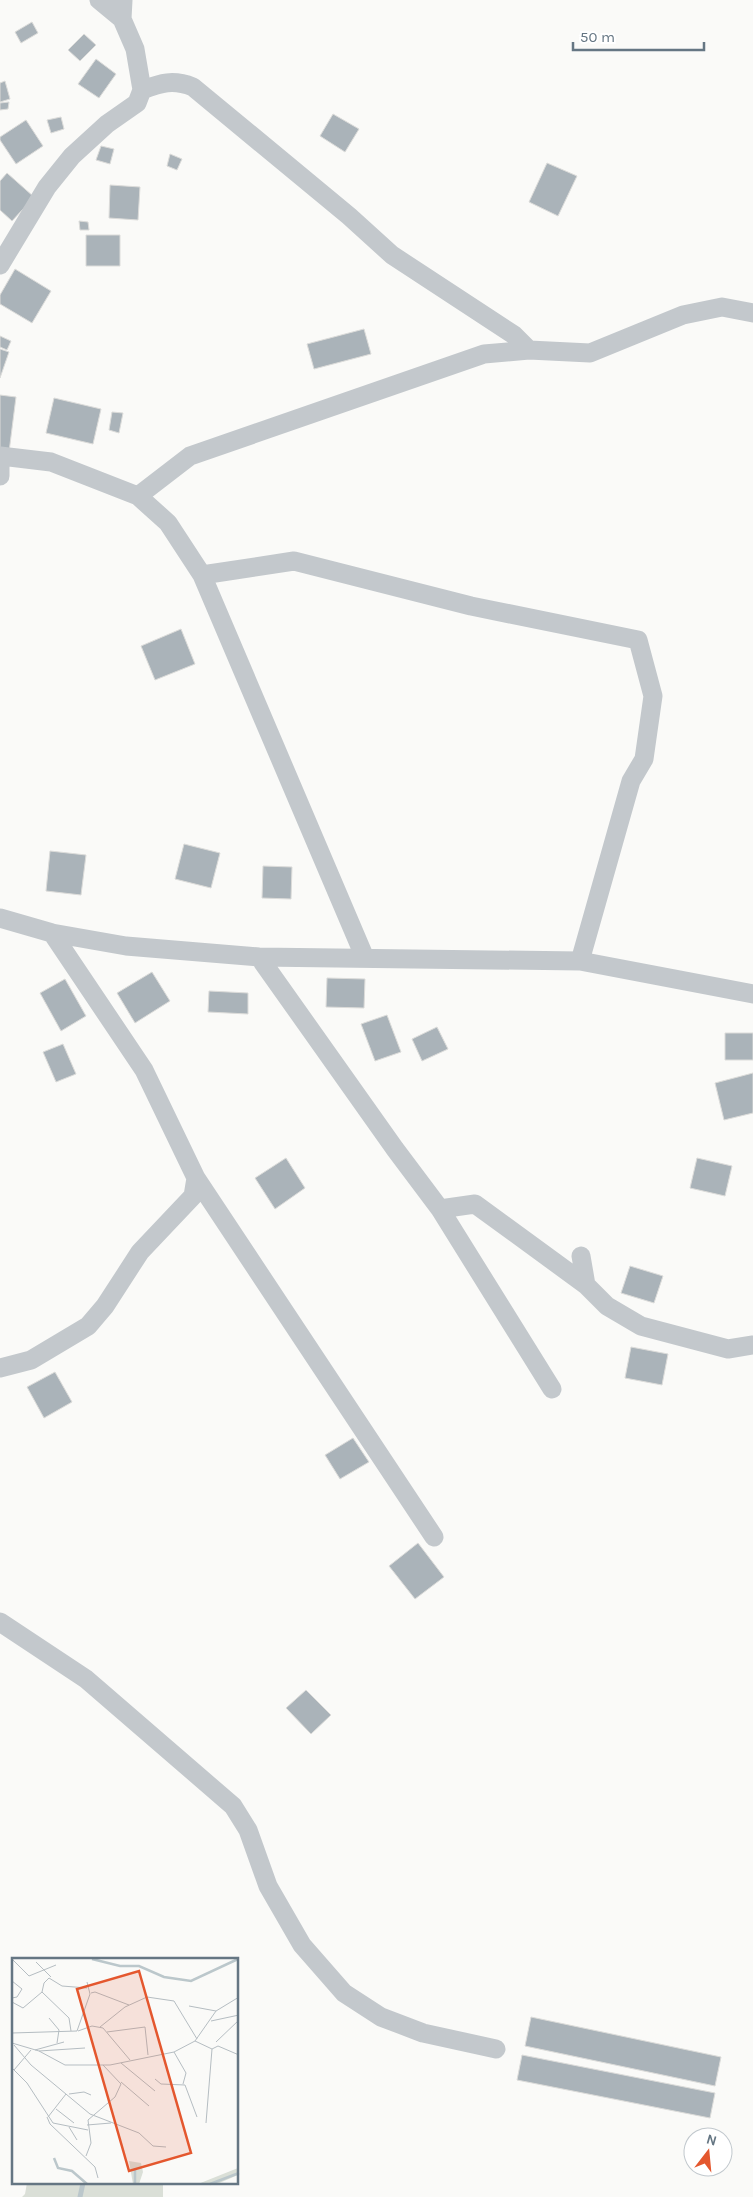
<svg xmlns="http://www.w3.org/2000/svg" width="753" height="2197" viewBox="0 0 753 2197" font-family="Karla,sans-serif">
  <rect width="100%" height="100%" fill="#fafaf8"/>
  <!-- green -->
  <path fill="#dadfd7" d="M27,2183H163V2197H22L25,2194Z"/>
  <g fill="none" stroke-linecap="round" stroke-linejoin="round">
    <!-- stream -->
    <path stroke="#bbc7cb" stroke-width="5" d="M80,2197L83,2183"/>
  </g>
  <!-- building -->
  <path fill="#aab3b9" stroke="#dcdcda" d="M32,22L38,33L21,43L15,32Z
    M84,34L96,45L80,61L68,50Z
    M96,59L116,74L99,98L78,84Z
    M5,81L10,99L0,102V83Z
    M9,102L8,109L0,110V103Z
    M333,114L359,129L345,152L320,136Z
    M61,117L64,129L51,133L47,120Z
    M26,120L43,146L16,164L0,140V137Z
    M101,146L114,149L110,164L96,160Z
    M170,154L182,159L177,170L167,166Z
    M547,163L577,176L558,216L529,202Z
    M7,173L34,197L12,221L0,210V181Z
    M110,185L140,187L138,220L109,218Z
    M79,221L88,222L89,230H80Z
    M86,235H120V266H86Z
    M15,269L51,291L32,323L0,304V295Z
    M364,329L371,354L314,369L307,344Z
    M0,336L11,341L7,350L0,347Z
    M0,349L9,352L0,378Z
    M0,395L16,397L9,452L0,451Z
    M54,398L101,409L93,444L46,433Z
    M112,412L123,413L119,433L109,430Z
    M181,629L195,664L155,680L141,646Z
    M184,844L220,853L211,888L175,879Z
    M50,851L86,855L81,895L46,891Z
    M263,866L292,867L291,899L262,898Z
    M152,972L170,1001L135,1023L117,993Z
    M327,978L365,979L364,1008L326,1007Z
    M65,979L86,1016L61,1031L40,993Z
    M209,991L248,993V1014L208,1012Z
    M387,1015L401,1052L375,1061L361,1024Z
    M437,1027L448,1049L422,1061L412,1039Z
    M725,1033H753V1060H725Z
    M63,1044L76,1074L56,1082L43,1052Z
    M753,1073V1113L724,1120L715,1083Z
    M286,1158L305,1188L275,1209L255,1178Z
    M697,1158L732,1166L725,1196L690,1188Z
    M630,1266L663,1276L654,1303L621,1293Z
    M631,1347L668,1354L662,1385L625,1378Z
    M55,1372L72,1402L44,1418L27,1387Z
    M353,1438L369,1462L340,1479L325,1455Z
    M418,1543L444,1577L415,1599L389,1566Z
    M306,1690L331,1715L311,1734L286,1708Z
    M531,2017L721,2057L715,2086L525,2046Z
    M522,2055L715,2093L710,2118L517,2080Z"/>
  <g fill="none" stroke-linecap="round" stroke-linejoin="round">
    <!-- street -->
    <path stroke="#c3c8cc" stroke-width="19" d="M99,0L122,19
      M142,90C161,83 173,79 193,87L349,216L392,255L514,335L529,350
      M0,265L47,187L72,156L107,124L137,103L142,90L135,49L122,19L123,0
      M0,456L51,462L138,496L168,523L202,575L365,958
      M0,476V456
      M138,496L190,456L484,354L529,350L590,353L683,315L722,307L753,313
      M202,575L294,561L471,606L638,640L653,696L644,759L631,781L580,961
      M0,918L52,933L126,946L259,957L580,961L753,994
      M259,957L395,1149L440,1209L552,1389
      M196,1178L434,1537
      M440,1209L475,1204L586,1285
      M581,1256L586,1285L607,1306L641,1326L728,1349L753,1345
      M0,1368L31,1360L88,1326L105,1306L140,1252L193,1196L196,1178L144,1070L52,933
      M0,1622L86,1679L233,1806L248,1830L268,1886L302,1945L344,1993L381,2017L423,2033L496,2049"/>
  </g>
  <!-- overview -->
  <g transform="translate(12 1958)">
    <rect width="226" height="226" fill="#fafaf8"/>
    <path d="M117,203L129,205L131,214L127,226H121ZM226,210V217L205,226H186Z" fill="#dadfd7"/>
    <path fill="none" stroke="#bbc7cb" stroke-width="2.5" d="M80,1L108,8H127L152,19L179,23L226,1M42,200L46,210L60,213L75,226M123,226V210M198,226L227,215"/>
    <path fill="none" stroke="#b5bdc2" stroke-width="1" d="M0,1L17,18L44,7M24,4L39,19M0,23L10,31L5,39L0,40M30,34L57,60L59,73M79,35L83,34L117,47M0,44L11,50L30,34L32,25L37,20L50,28L75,30M177,48L204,53M37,60L47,72L45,85M199,63L227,57M88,69L113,49L135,39L162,43L185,81M66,73L80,68L91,70L118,102M95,74L133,69L136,97M0,75L65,73L78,36L75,24M183,83L200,91L206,88L227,97M204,84L227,62M0,85L27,93L53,107H98L162,94L183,83L204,53L227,39M2,87L19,107L78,156L127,175L141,188L154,189M23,92L52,84M27,93L73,90M162,94L174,115L171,126M109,105L143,133M0,110L15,125L41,165L76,172M2,112L19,92M143,121L149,126L173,127L185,159M109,124L137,148M57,136L72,134L79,137M44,151L62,165M35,159L38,166L83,209L86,220M36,159L54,136M194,165L200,91M75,167L99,165M57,169L65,182M74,198L79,185L76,162L103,139L109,126L91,107"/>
    <path fill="#e4572e" fill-opacity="0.15" stroke="#e4572e" stroke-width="2.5" d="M127,13L179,195L117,213L65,31Z"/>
    <rect width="226" height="226" fill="none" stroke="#657683" stroke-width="2.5"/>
  </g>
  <!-- north arrow -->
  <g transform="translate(708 2152) rotate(16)"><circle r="24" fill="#ffffff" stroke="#c1c8cd"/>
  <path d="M0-4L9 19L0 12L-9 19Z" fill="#e4572e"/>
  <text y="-8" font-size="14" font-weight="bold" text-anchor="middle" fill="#657683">N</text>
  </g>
  <!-- scale -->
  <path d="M573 42v8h131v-8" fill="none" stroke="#657683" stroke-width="2.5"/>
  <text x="580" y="42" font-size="15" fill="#657683" stroke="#ffffff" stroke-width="4" paint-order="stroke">50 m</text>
</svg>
